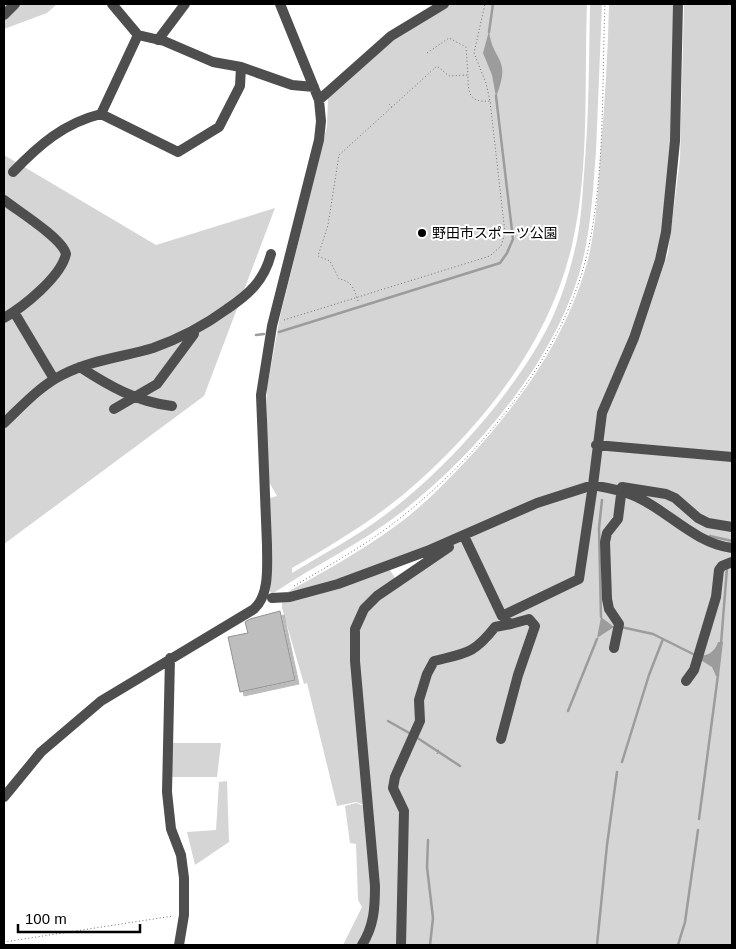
<svg xmlns="http://www.w3.org/2000/svg" width="736" height="949" viewBox="0 0 736 949" font-family="Arial,'Noto Sans JP',sans-serif">
  <defs>
    <filter id="shadow"><feDropShadow dx="4" dy="4" stdDeviation="0" flood-color="#0004"/></filter>
  </defs>
  <rect width="100%" height="100%" fill="#fff"/>
  <!-- green -->
  <path fill="#d5d5d5" d="M4,4H57L47,13L4,29Z
    M449,4H587C584,82 590,168 572,245C551,337 489,418 420,480C382,515 337,542 292,568V573C323,554 356,537 385,515C446,470 523,384 554,314C563,294 569,273 574,253C581,227 582,200 584,174C589,117 589,61 590,4H602C600,53 598,102 596,151C593,190 591,230 581,267C555,361 478,452 403,511C362,543 315,565 272,594L268,589L270,498L277,496L269,482L267,461V388L280,317L327,126L328,97L392,39Z
    M609,4H676L673,140L662,242L631,338L605,396L590,481L365,573L280,596C320,574 360,552 397,525C422,507 444,484 466,461C519,404 566,339 587,263C597,226 598,186 601,147C605,99 608,52 609,4Z
    M684,4H732V454L601,443L602,424L638,340L668,253L680,159Z
    M4,155L156,245L275,208L204,396L4,544Z
    M598,448L732,458V945H365L375,925L356,638L368,608L460,540L464,541L501,619L575,583Z
    M589,489L579,574L505,612L467,536L522,512Z
    M390,570L395,578L357,614L364,805L356,802L337,806L307,683L304,684L282,608V600Z
    M171,743H221L217,777H172Z
    M227,781L229,842L195,865L187,832L216,830L219,782Z
    M356,803L364,806L372,879L371,919L359,945H343L362,907L358,900L356,844L350,843L345,806Z"/>
  <!-- water -->
  <path fill="#9c9c9c" d="M489,31C493,63 512,56 496,97L492,75L483,53Z
    M601,617L614,627L597,638Z
    M718,642H723L719,676H716L712,667L699,659L700,655C708,657 716,650 718,642Z"/>
  <g fill="none" stroke-linecap="round" stroke-linejoin="round">
    <!-- stream -->
    <path stroke="#9c9c9c" stroke-width="2.5" d="M489,32L493,4
      M279,332L500,263L507,253L513,239L496,96
      M256,335L264,334
      M710,536L732,541
      M601,617L599,528L602,500
      M621,627L653,634L695,655
      M721,644L727,568
      M568,711L597,639
      M388,721L411,734
      M416,737L460,766
      M622,762L649,675L663,639
      M699,819L718,675
      M428,840L427,867L433,918L430,945
      M597,945L607,845L617,772
      M678,945L685,922L698,830"/>
  </g>
  <!-- building -->
  <path fill="#bebebe" stroke="#929292" filter="url(#shadow)" d="M280,611L295,680L240,692L228,637L248,633L245,622L250,619Z"/>
  <g fill="none" stroke-linecap="round" stroke-linejoin="round">
    <!-- path -->
    <path stroke="#707070" stroke-width="1" stroke-dasharray="1 2.5" stroke-linecap="butt" d="M427,53L449,38L466,47L468,75
      M389,104L392,107L437,66L449,76L468,75C468,93 469,103 490,101
      M358,301C354,289 352,281 339,279L330,261L318,256L328,225L339,155L392,107
      M284,320L490,256L501,246L505,233L490,101L486,83L474,53L485,4
      M294,586C330,565 366,545 399,519C483,453 569,349 590,241C605,164 602,82 605,4
      M437,754L439,748
      M4,942L173,916"/>
    <!-- minor -->
    <path stroke="#4e4e4e" stroke-width="10" d="M112,4L138,35L164,41L213,62L241,67L292,85L314,87
      M4,15L15,4
      M158,40L185,4
      M319,100L391,36L444,4
      M101,114L178,152L219,127L240,86L241,67
      M13,172C39,145 64,123 101,114L138,35
      M4,200C18,211 62,238 66,254C61,277 23,307 4,318
      M14,312L54,379
      M80,367C109,386 137,402 172,406
      M114,409L157,384L194,334
      M4,423C22,406 40,386 62,375C91,360 123,357 153,348C181,338 204,326 227,309C249,294 264,281 271,254
      M596,445L732,457
      M464,536L502,616L579,579L593,485C609,488 626,491 641,499C672,515 696,543 732,548
      M272,598L290,597L338,584L427,551L537,503L593,485L602,413L634,338L660,260L666,232L675,141L678,4
      M614,648L619,624L609,609L607,599L605,542L607,533L618,519L622,487L666,494L675,498L698,518L708,523L732,527
      M170,658L167,792L171,829L181,855L184,878V915L179,945
      M686,681L694,670L716,597L719,570L722,566L732,562
      M501,739L518,675L535,626L529,619L511,624L506,621
      M4,797L41,752L101,701L254,609C270,595 267,565 267,545L261,395L272,326L319,140L321,121L319,100L280,4
      M362,945C374,926 375,908 375,886L355,661V629L364,609L377,596L449,547
      M401,945L404,811L393,788L395,777L420,721L419,700L427,674L434,661C466,653 474,654 495,627L511,624"/>
  </g>
  <!-- markers -->
  <circle fill="#000" stroke="#fff" stroke-width="2" cx="422" cy="233" r="5"/>
  <g text-anchor="middle" dominant-baseline="central" stroke-width="4" stroke-linejoin="round" paint-order="stroke">
    <!-- poi labels -->
    <g font-size="14" fill="#000" stroke="#fff" text-anchor="start">
      <text x="432" y="233">野田市スポーツ公園</text>
    </g>
  </g>
  <!-- border -->
  <rect width="736" height="949" fill="none" stroke="#000000" stroke-width="10"/>
  <!-- scale -->
  <path d="M18 924v8h122v-8" fill="none" stroke="#000000" stroke-width="2.5"/>
  <text x="25" y="924" font-size="15" fill="#000000" stroke="#ffffff" stroke-width="4" paint-order="stroke">100 m</text>
</svg>
